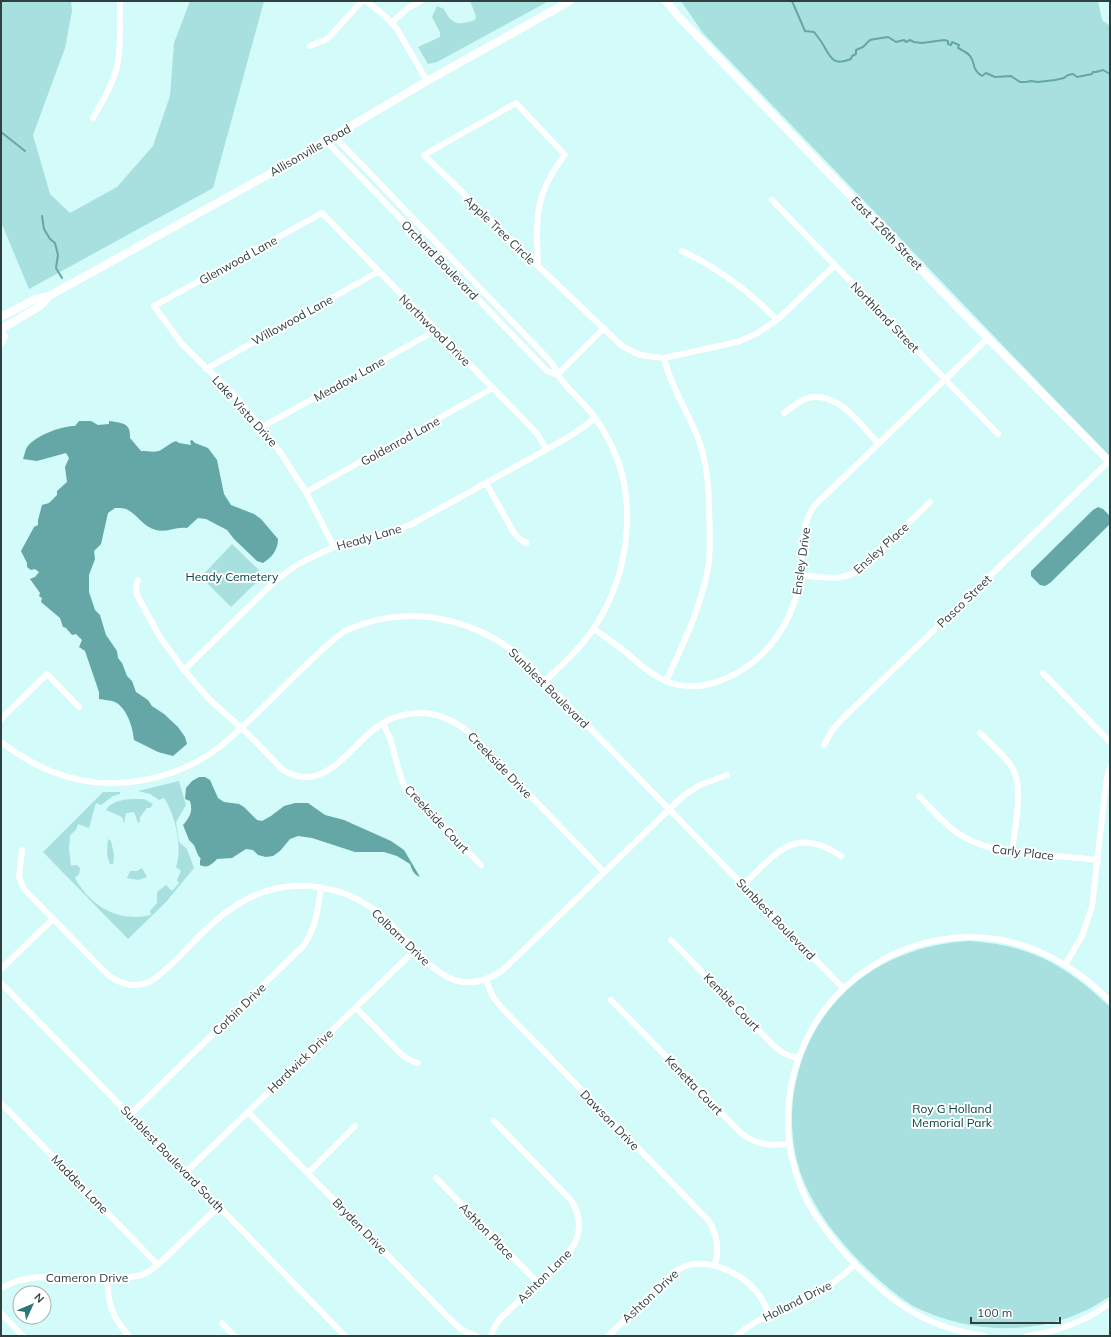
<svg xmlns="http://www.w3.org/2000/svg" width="1111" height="1337" viewBox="0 0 1111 1337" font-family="Mulish,sans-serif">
  <rect width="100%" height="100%" fill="#d2fbfa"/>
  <!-- green -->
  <path fill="#a7e0de" d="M1,1H71L72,11L65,48L33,135L50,194L70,213L117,187L153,146L170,96L174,43L190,1H264L213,188L29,289L1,222Z
    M470,1H549L437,62L428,64L418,47L440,37V32L432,17L437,6L444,9C452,26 459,25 475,20L476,16Z
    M681,1H1098L1102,20L1110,26V457L703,33Z
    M232,544L264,575L231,607L201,577Z
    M179,781L186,805L176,822L179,842L187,849L194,868L166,902L128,939L43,852L103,792H120V794L113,796L101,805L96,803L89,828L78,824L76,830L70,835L69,849L71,866C75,865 76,864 80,868L79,874L75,878C90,906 119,923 151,915L150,911L157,903V892L166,885L172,891L179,883L177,880L181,871L176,867C183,848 175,814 164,798L159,800L150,794L138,791Z
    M144,799L153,804L150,808H147L140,817V822L138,823L134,812L126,813L124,823L122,817L106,810C113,798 132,799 144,799Z
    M108,839L111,841L114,855L113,864H110L107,855Z
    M142,868L147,877L138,880L127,878L130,871H137Z
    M969,941C1031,945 1066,965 1110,1007V1296C1053,1337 974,1337 913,1306C893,1293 876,1278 860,1262C837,1238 817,1213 804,1182C779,1121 794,1045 840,997C875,961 920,944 969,941Z"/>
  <!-- water -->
  <path fill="#64a7a6" d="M79,421H91L98,425L109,424V421C121,423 131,422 130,438L141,451C148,451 156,453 161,450C166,447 170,443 176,441L179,443L191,445L190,441L192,440L195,443L208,448L217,460L224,494L231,505L254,514L261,519L278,539C278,550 272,557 263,563L257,561L234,539L227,530L206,519L198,518L187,528C176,526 166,533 156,530C142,526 138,515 128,510C125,508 119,508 115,508L108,513L101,544L94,551L95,559L89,575V592L95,610L100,615L106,635L117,651L118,658L122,663L127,676L132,681L136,692L148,700L152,706L164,714L178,727L185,737L187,744L173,756L158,752L134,740C133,728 127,708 115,702C110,700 104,700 99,699V692L85,651L79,647L82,640L76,634L72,635L66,628L63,627L60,618L41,602L42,598L39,596L40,593L30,579L35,577L39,572L35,569L31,570L27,567V563L21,551L34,527L38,525V520L42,505L49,503L57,495V491L67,482L65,467L69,458L66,453L37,461L23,459C24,456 25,452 26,449C33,436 61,426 75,426Z
    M1098,507L1103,509L1110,516V524L1050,583L1045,586L1040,585L1031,576V571L1093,510Z
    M199,777H205L210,780L218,798L224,802L239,804L244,807L257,820L262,821L271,816L284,806L295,803H308L325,815L344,820L391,841L404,850L420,877C414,875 412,870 410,864L397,856L384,852H355L312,838L298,836L290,839L280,851L273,856L266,857L258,855L253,850L246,849L232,858L217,859C212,864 208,869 200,865V860L201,859L198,855L194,845L189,840L183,825C190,817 193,811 190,801L185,799L186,788L192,781Z"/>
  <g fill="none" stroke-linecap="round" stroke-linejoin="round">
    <!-- stream -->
    <path stroke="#64a7a6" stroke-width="2" d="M792,1L805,31L814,32C818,37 822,42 825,48C832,61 836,65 851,59L852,56L856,54V50L863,47L870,40L875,39L888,37L896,42L904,40L906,42L910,40L914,42L922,43L944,40L948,41V44L951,45L952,42L959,45L958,48C962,50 968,53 970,56C976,63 971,69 982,76L986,73L995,77L1011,76L1020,82H1026L1031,81L1038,82L1055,80L1064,78L1068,75L1073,74L1077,77L1092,74L1093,72H1096L1103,70L1110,74
      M1,132L25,151
      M42,216L44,229L50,239L55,243L58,255L56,268L62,278"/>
    <!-- minor -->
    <path stroke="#fff" stroke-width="6" d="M366,1L385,16L397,29L427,81
      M391,23L408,8L421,1
      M310,46L327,39L331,35L362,1
      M516,103L565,155C534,194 536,219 538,266L424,155Z
      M93,118C102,102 112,86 117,67C122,46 119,22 120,1
      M335,137L553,364C559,382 576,395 588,409C596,418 602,427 607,437C640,495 630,574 594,628C580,649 562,665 544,682
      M326,141L547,371L557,375
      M772,200L998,434
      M682,251C718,268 749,291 777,320
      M538,266L622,346L640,355L664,358L737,342L756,334L777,320L835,265
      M1,344L5,337L1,329
      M664,358C671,388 689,413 699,441C707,464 709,487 709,510C710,529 711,549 708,568C701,608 683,644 666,681
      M206,369L378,272
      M557,375L603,329
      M784,413C791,408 799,401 808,398C838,391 860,424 878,443
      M262,427L426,336L435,329
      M486,483L514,533L521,540L527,543
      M306,492L493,388
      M334,547L306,492L278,449L239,400L182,344L154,306L322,213L527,423L538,435L546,449
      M800,575C827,578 846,583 867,564L930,502
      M138,580L136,588L137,595L160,637L184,670L210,700L248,734L283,770C324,795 348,748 377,727C390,717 407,713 423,713C441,714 456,722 470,733L604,872
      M594,629C605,637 617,645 628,654C640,665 653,676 668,682C709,697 756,668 778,635C789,620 795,603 799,585C805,558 797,529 815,505L988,338
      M184,670L273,583L292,568L306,560L334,547L392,532L412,524L567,438L582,428L595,418
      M1043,673L1110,742
      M1,719L47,674L79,707
      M383,723L390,738L402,781L405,787L481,865
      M980,733C991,744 1004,755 1012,767C1024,786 1015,829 1012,852
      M1,742C17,754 34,765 53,772C111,795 181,781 228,740C254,717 279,691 304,667C317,655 330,641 345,631C355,626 366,623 376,620C428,609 479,623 520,656L843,988
      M824,745L831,732L842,719L1109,461
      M919,796C931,808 942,822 956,832C982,850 1010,852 1040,855C1059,856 1078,858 1098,860
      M22,850L19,877L24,889L105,972C117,983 133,989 149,982C159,977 167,968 175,961C192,944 208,925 228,911C247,897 271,887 295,886C322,885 349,892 372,908C414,937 444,1013 504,969L683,796L700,785L727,775
      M743,885C776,854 794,824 841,856
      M671,940L775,1047L785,1054L797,1058
      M1065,965L1082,936L1092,907L1105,792L1107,778L1110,767
      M1,969L53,919
      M486,980L493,997L501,1007L708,1220C718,1235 719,1249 715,1266
      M1,983L345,1336
      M611,1000L741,1133C756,1145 770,1146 789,1144
      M356,1008L402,1055L410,1060L418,1063
      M1,1103L158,1265
      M248,1112L451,1320L462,1330L476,1336
      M130,1115L303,946C316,929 318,908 321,887
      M186,1172L415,950
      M308,1173L355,1126
      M436,1178L538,1283
      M107,1278C108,1304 112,1317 129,1336
      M1,1288L17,1281L37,1277L125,1278L142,1275L150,1271L163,1260L219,1206
      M1,1313L23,1336
      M222,1323L234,1336
      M491,1336L494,1328L500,1319L569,1252C582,1236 582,1217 571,1200L494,1121
      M608,1336L673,1273C698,1253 737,1269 756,1291C762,1298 766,1306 770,1315
      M737,1336C758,1316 788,1308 813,1295C829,1287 842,1277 855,1264
      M985,1336C925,1328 889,1301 849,1258C833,1240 817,1221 806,1199C787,1159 783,1116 794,1073C817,982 910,923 1002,940C1044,948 1080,971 1110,1001
      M1027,1336C1056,1332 1087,1321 1110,1303"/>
    <!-- major -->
    <path stroke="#fff" stroke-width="8" d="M666,1L679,17L961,311L1110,462
      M1,317L35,299L49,296L273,172L427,81L570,1
      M1,329L40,306L49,296"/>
  </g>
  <g text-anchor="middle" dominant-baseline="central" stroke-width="4" stroke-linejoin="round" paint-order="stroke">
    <!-- street labels -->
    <g font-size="12" fill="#304040" stroke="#fff">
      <text transform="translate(310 150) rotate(-30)">Allisonville Road</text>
      <text transform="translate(500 230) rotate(44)">Apple Tree Circle</text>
      <text transform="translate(887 233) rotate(46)">East 126th Street</text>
      <text transform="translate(238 260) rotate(-29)">Glenwood Lane</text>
      <text transform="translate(440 260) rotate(46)">Orchard Boulevard</text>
      <text transform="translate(885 317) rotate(46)">Northland Street</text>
      <text transform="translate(292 320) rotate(-29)">Willowood Lane</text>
      <text transform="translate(435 330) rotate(45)">Northwood Drive</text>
      <text transform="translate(349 379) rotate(-29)">Meadow Lane</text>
      <text transform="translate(245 411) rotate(48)">Lake Vista Drive</text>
      <text transform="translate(400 441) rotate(-29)">Goldenrod Lane</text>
      <text transform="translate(369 537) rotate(-16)">Heady Lane</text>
      <text transform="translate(881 548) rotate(-42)">Ensley Place</text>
      <text transform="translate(801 561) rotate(-82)">Ensley Drive</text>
      <text transform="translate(964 601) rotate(-44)">Pasco Street</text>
      <text transform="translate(549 688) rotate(45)">Sunblest Boulevard</text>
      <text transform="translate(500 765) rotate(46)">Creekside Drive</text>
      <text transform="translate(437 819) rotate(47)">Creekside Court</text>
      <text transform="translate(1023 852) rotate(7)">Carly Place</text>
      <text transform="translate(776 919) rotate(46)">Sunblest Boulevard</text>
      <text transform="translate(401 937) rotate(44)">Colbarn Drive</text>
      <text transform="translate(732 1002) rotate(46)">Kemble Court</text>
      <text transform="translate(239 1009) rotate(-44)">Corbin Drive</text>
      <text transform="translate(300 1061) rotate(-44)">Hardwick Drive</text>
      <text transform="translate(694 1085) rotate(46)">Kenetta Court</text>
      <text transform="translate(610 1120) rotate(46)">Dawson Drive</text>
      <text transform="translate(173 1159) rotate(46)">Sunblest Boulevard South</text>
      <text transform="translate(80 1184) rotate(46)">Madden Lane</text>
      <text transform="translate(360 1226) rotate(46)">Bryden Drive</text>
      <text transform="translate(487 1231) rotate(46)">Ashton Place</text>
      <text transform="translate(544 1276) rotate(-45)">Ashton Lane</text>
      <text x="87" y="1277">Cameron Drive</text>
      <text transform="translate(650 1296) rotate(-43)">Ashton Drive</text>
      <text transform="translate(797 1301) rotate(-27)">Holland Drive</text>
    </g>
    <!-- park labels -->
    <g font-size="12" fill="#034444" stroke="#fff">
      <text x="232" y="576">Heady Cemetery</text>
      <text x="952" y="1108">Roy G Holland<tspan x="952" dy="14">Memorial Park</tspan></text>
    </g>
  </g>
  <!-- border -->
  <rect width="1111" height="1337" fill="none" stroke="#304040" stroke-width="4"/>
  <!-- north arrow -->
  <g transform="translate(32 1305) rotate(46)"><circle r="19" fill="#ffffff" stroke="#acb3b3"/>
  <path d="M0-3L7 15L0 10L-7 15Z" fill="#2c7675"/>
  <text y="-6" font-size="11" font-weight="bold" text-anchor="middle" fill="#304040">N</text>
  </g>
  <!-- scale -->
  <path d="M971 1317v6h89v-6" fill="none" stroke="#304040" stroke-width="2"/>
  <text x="977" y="1317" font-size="12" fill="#304040" stroke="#ffffff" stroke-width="3" paint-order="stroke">100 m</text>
</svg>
